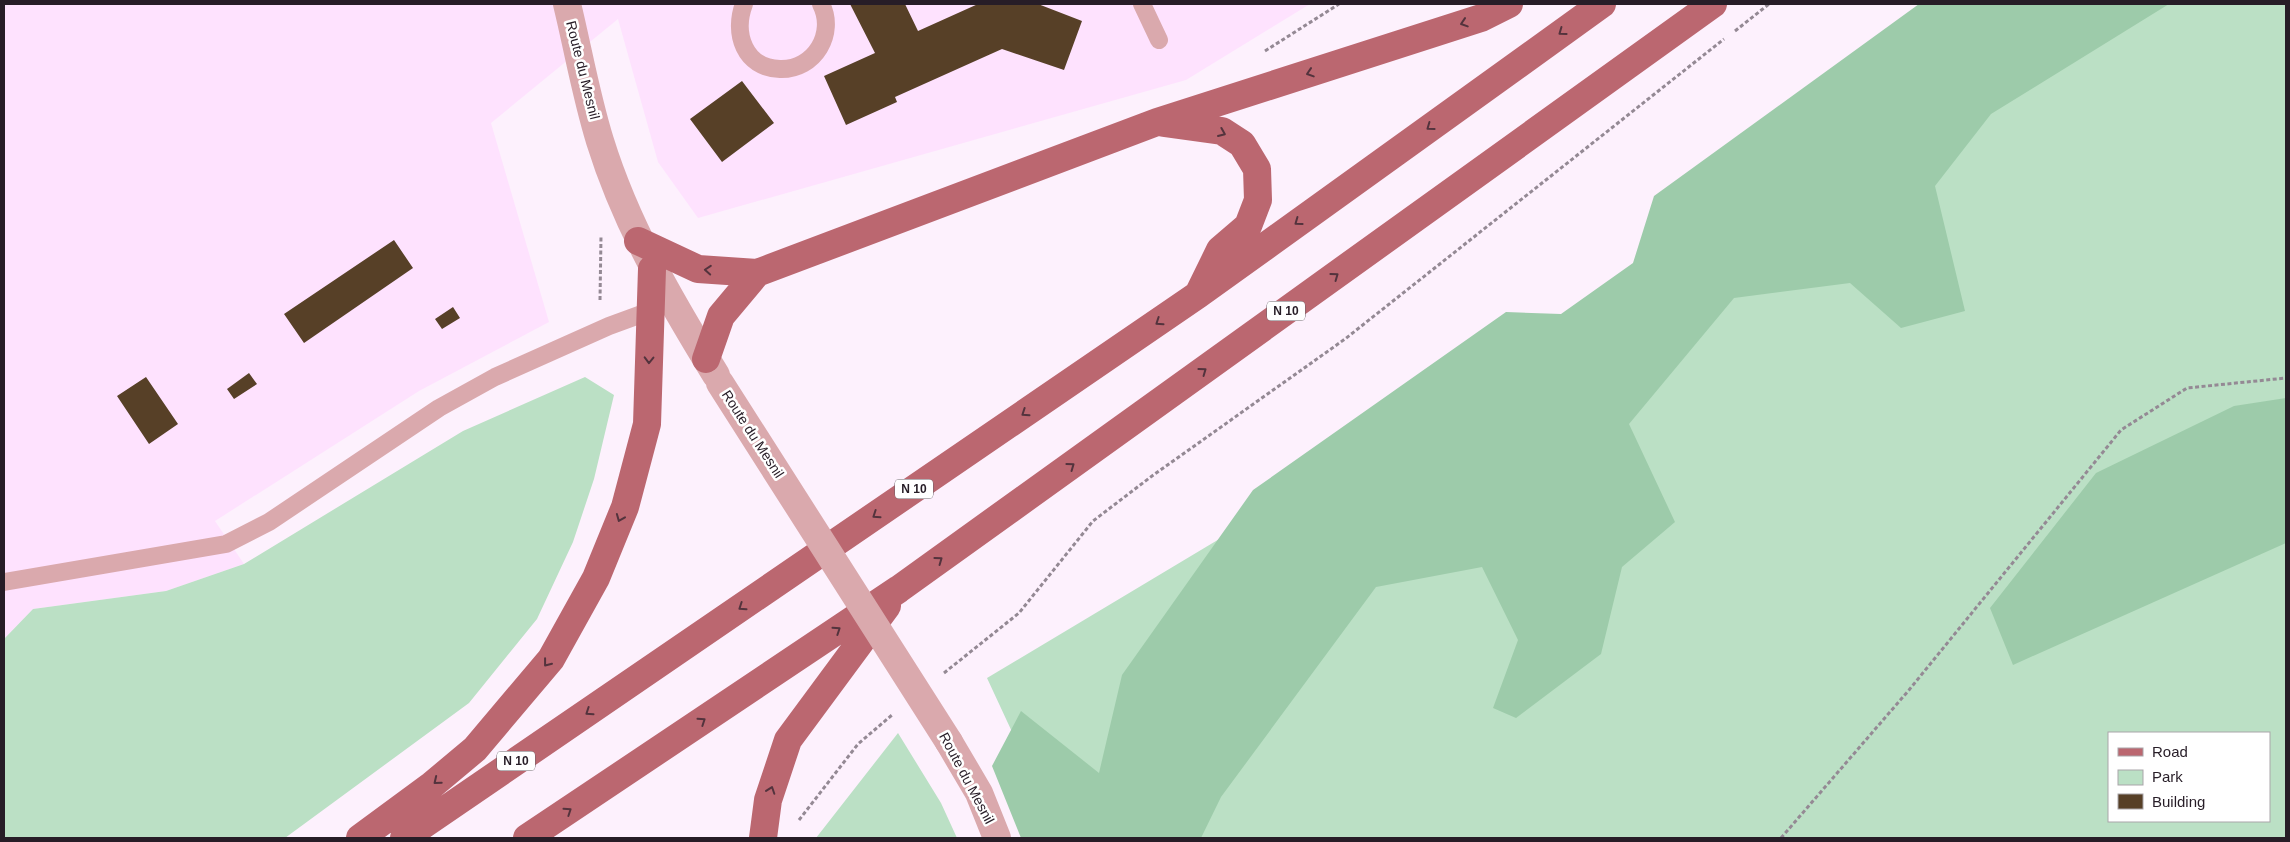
<svg xmlns="http://www.w3.org/2000/svg" width="2290" height="842" viewBox="0 0 2290 842" font-family="Arial,sans-serif">
  <rect width="100%" height="100%" fill="#fdf1fd"/>
  <!-- built -->
  <path fill="#fee2fe" d="M4,4H1310L1186,80L698,218L658,162L618,19L491,123L549,322L419,391L215,521L244,564L166,591L33,609L4,639Z"/>
  <!-- green -->
  <path fill="#bbe0c5" fill-rule="evenodd" d="M2035,4H2286V838H1058V831L987,678L1627,295ZM2109,733H2269V821H2109Z
    M585,377L614,395L594,479L573,542L537,619L469,703L285,838H4V639L33,609L166,591L244,564L463,431Z
    M898,733L941,803L957,838H816Z"/>
  <!-- forest -->
  <path fill="#9dcbaa" d="M1919,4H2169L1991,114L1935,186L1965,311L1901,328L1850,283L1734,298L1629,424L1675,522L1622,567L1601,654L1516,718L1493,708L1518,640L1482,567L1376,587L1221,797L1201,838H1021L992,766L1021,711L1099,773L1122,675L1253,490L1506,312L1561,314L1633,263L1654,196Z
    M2286,398V543L2013,665L1990,608L2096,473L2234,406Z"/>
  <!-- building -->
  <path fill="#574027" d="M850,4H905L918,31L978,4H1038L1082,21L1064,70L1002,49L895,97L897,102L846,125L824,76L875,53Z
    M742,81L774,123L722,162L690,119Z
    M394,240L413,268L304,343L284,314Z
    M453,307L460,318L442,329L435,319Z
    M249,373L257,384L234,399L227,389Z
    M146,377L178,424L149,444L117,396Z"/>
  <g fill="none" stroke-linecap="round" stroke-linejoin="round">
    <!-- path -->
    <path stroke="#948994" stroke-width="3" stroke-dasharray="4 2.5" stroke-linecap="butt" d="M1735,31L1769,4
      M1265,51L1339,4
      M600,300L601,236
      M944,673L1019,613L1093,521L1152,476L1345,339L1724,39
      M799,820L858,744L892,715
      M1781,838L1909,690L2121,430L2187,388L2286,378"/>
    <!-- service -->
    <path stroke="#daa9ad" stroke-width="18" d="M744,4C733,33 744,68 780,69C815,70 836,33 821,4
      M1142,4L1159,40
      M4,582L226,544L269,522L439,408L495,377L609,326L650,311"/>
    <!-- tertiary -->
    <path stroke="#daa9ad" stroke-width="28" d="M567,4C578,49 586,96 600,141C626,225 670,300 716,375
      M949,742L979,793L997,838"/>
    <!-- primary -->
    <path stroke="#bb6770" stroke-width="28" d="M1164,123L1222,131L1242,144L1257,169L1258,200L1248,226L1220,250L1199,293
      M638,241L698,269L757,273L1157,122L1481,18L1509,4
      M706,359L721,316L757,273
      M360,838L432,785L475,749L551,659L596,578L625,507L647,424L652,269
      M404,838L1199,294L1602,4
      M527,838L899,589L1713,4
      M763,838L768,800L788,740L887,606"/>
    <!-- tertiary-bridge -->
    <path stroke="#daa9ad" stroke-width="28" d="M720,383L949,742"/>
  </g>
  <!-- one-way arrows -->
  <defs><path id="oneway-chevron" d="M-2-3.5L2.5 0L-2 3.5" fill="none" stroke-width="1.6" stroke-linecap="round" stroke-linejoin="round" transform="scale(1.25)"/></defs>
  <g stroke="#53333d">
    <use href="#oneway-chevron" transform="translate(1464 23) rotate(162)"/>
    <use href="#oneway-chevron" transform="translate(1562 32) rotate(144)"/>
    <use href="#oneway-chevron" transform="translate(1310 73) rotate(162)"/>
    <use href="#oneway-chevron" transform="translate(1430 127) rotate(144)"/>
    <use href="#oneway-chevron" transform="translate(1222 133) rotate(23)"/>
    <use href="#oneway-chevron" transform="translate(1298 222) rotate(144)"/>
    <use href="#oneway-chevron" transform="translate(708 270) rotate(-176)"/>
    <use href="#oneway-chevron" transform="translate(1335 276) rotate(-36)"/>
    <use href="#oneway-chevron" transform="translate(1159 322) rotate(146)"/>
    <use href="#oneway-chevron" transform="translate(649 360) rotate(91)"/>
    <use href="#oneway-chevron" transform="translate(1203 371) rotate(-36)"/>
    <use href="#oneway-chevron" transform="translate(1025 413) rotate(146)"/>
    <use href="#oneway-chevron" transform="translate(1071 466) rotate(-36)"/>
    <use href="#oneway-chevron" transform="translate(876 515) rotate(146)"/>
    <use href="#oneway-chevron" transform="translate(620 518) rotate(112)"/>
    <use href="#oneway-chevron" transform="translate(939 560) rotate(-36)"/>
    <use href="#oneway-chevron" transform="translate(742 607) rotate(146)"/>
    <use href="#oneway-chevron" transform="translate(837 630) rotate(-34)"/>
    <use href="#oneway-chevron" transform="translate(547 663) rotate(128)"/>
    <use href="#oneway-chevron" transform="translate(589 712) rotate(146)"/>
    <use href="#oneway-chevron" transform="translate(702 721) rotate(-34)"/>
    <use href="#oneway-chevron" transform="translate(437 781) rotate(141)"/>
    <use href="#oneway-chevron" transform="translate(771 790) rotate(-71)"/>
    <use href="#oneway-chevron" transform="translate(568 811) rotate(-34)"/>
  </g>
  <g text-anchor="middle" dominant-baseline="central" stroke-width="5" stroke-linejoin="round" paint-order="stroke">
    <!-- shield labels -->
    <g fill="#fff" stroke="#686168" stroke-width="1">
      <rect x="1267" y="301.5" width="38" height="19" rx="4"/>
      <rect x="895" y="479.5" width="38" height="19" rx="4"/>
      <rect x="497" y="751.5" width="38" height="19" rx="4"/>
    </g>
    <g font-size="12" font-weight="bold" fill="#271d27">
      <text x="1286" y="311">N 10</text>
      <text x="914" y="489">N 10</text>
      <text x="516" y="761">N 10</text>
    </g>
    <!-- street labels -->
    <g font-size="14" fill="#271d27" stroke="#fff">
      <text transform="translate(583 70) rotate(76)">Route du Mesnil</text>
      <text transform="translate(753 434) rotate(57)">Route du Mesnil</text>
      <text transform="translate(967 778) rotate(62)">Route du Mesnil</text>
    </g>
  </g>
  <!-- border -->
  <rect width="2290" height="842" fill="none" stroke="#271d27" stroke-width="10"/>
  <!-- legend -->
  <rect x="2108" y="732" width="162" height="90" fill="#ffffff" stroke="#a9a5a9"/>
  <rect x="2118" y="748" width="25" height="8" fill="#bb6770" stroke="#a9a5a9"/>
  <text x="2152" y="757" font-size="15" fill="#271d27">Road</text>
  <rect x="2118" y="770" width="25" height="15" fill="#bbe0c5" stroke="#a9a5a9"/>
  <text x="2152" y="782" font-size="15" fill="#271d27">Park</text>
  <rect x="2118" y="794" width="25" height="15" fill="#574027" stroke="#a9a5a9"/>
  <text x="2152" y="807" font-size="15" fill="#271d27">Building</text>
</svg>
